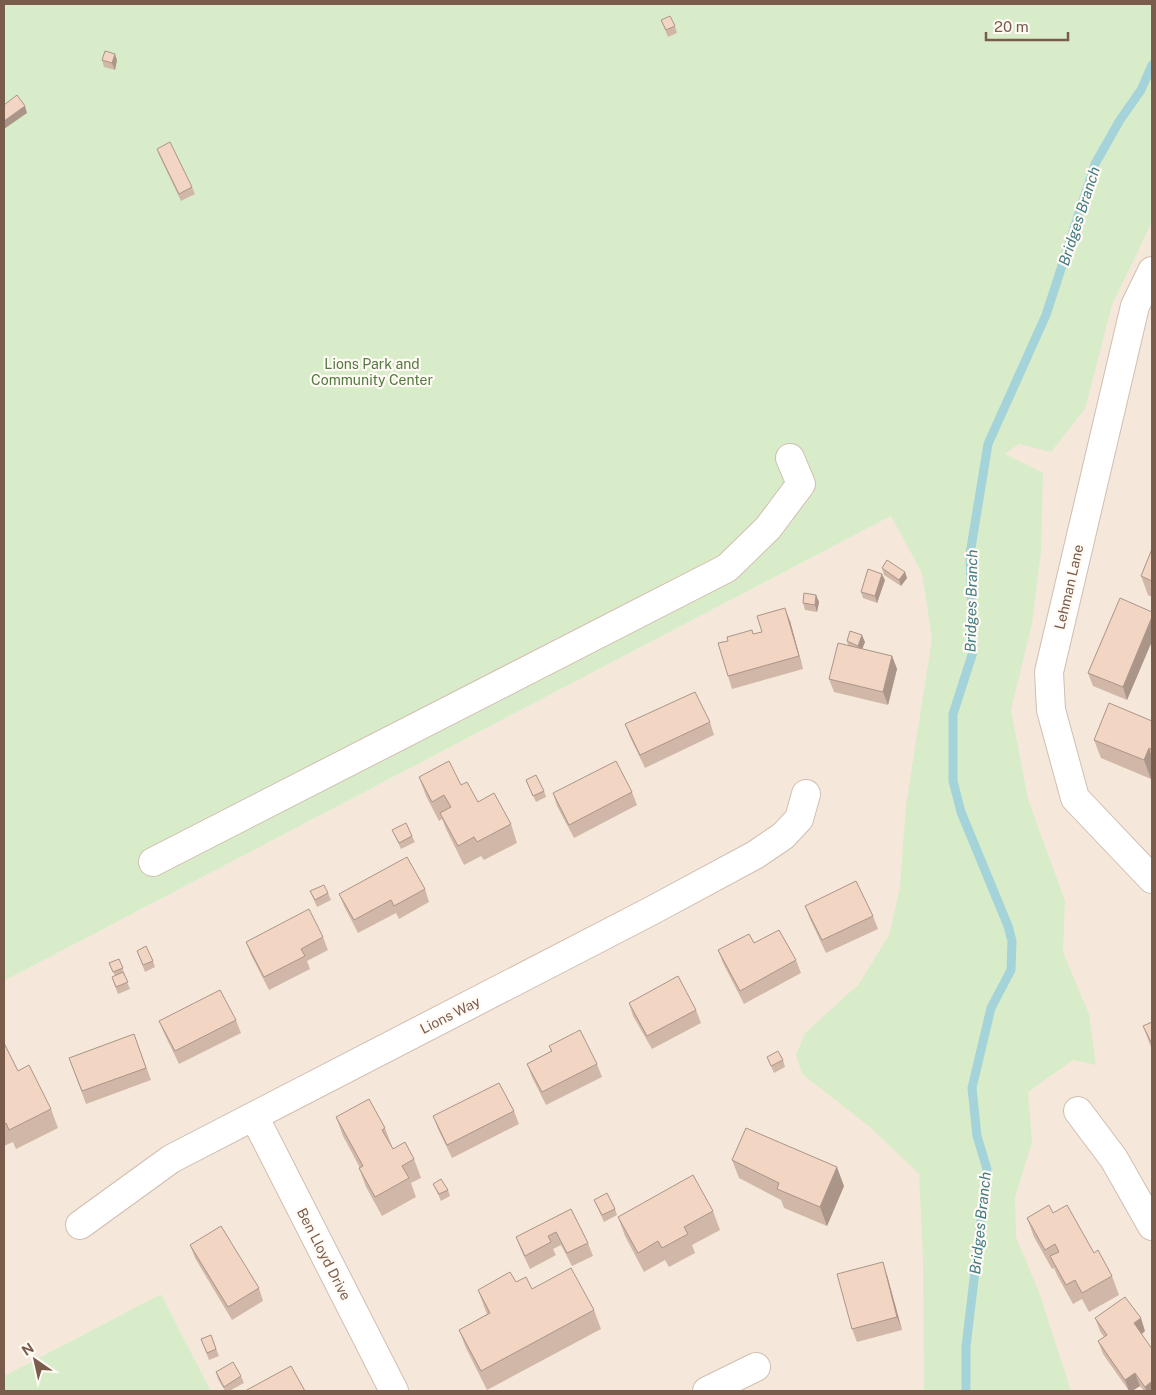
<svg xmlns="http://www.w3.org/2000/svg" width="1156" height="1395" viewBox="0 0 1156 1395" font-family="'Public Sans',sans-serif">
  <rect width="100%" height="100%" fill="#fdf6ec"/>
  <!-- residential -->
  <path fill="#f5e8da" d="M1152,132V1391H211L161,1294L4,1376V981L891,516Z"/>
  <!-- green -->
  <path fill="#d8ecc9" d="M4,4H1152V222L1112,305L1085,409L1051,452L1019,444L1005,454L1043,473L1041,552L1032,624L1011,710L1028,799L1065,901L1063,952L1089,1014L1096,1065L1073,1060L1028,1092L1032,1142L1015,1198L1016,1237L1039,1292L1071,1391H924L923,1258L919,1174L870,1127L802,1074L796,1055L805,1033L859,984L889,935L900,887L906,805L932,639L922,573L891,516L4,981Z
    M161,1294L211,1391H4V1376Z"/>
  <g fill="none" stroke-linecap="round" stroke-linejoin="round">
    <!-- stream -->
    <path stroke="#a5d3da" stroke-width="9" d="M966,1391V1347L987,1169L977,1136L972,1088L991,1008L1011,970L1012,941L1008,926L961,812L953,781V714L973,652L970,554L988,444L1046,315L1095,164L1120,120L1141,90L1152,65"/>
    <defs>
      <path id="minor" d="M1152,271L1135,306L1049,672L1051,710L1075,798L1152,879
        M153,862L727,568L768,528L801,484L790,458
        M1078,1111L1114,1159L1152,1226
        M254,1116L394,1391
        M80,1225L171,1159L651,911L755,855L783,836L799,819L806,794
        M707,1391L756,1367"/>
    </defs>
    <!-- minor casing -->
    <use href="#minor" stroke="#d1beb0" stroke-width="30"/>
    <!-- minor -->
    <use href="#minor" stroke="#fff" stroke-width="28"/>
  </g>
  <!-- wall -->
  <path fill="#d1b7a8" d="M661,20L675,26L677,33L668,37Z
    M102,60H117L115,70L104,67Z
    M157,149L192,187L195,194L181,201L159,155Z
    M1152,549V597L1148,595L1141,576Z
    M882,568L905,572L907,578L901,586L884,575Z
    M885,580L877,603L863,598L861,592Z
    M816,595L819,602L817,612L805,610L803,603Z
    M1152,612V641L1127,700L1093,686L1088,673Z
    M790,621L803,669L732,689L728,676V641L762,632Z
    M847,641L865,642L862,649L892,656L897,669L888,705L834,692L829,679L848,645Z
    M1152,721V776L1151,779L1101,758L1094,740Z
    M710,722L714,735L645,768L630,737L625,724Z
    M419,777L461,785L478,802L511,824L517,843L484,860L481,856L464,865L447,831L442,819L439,821L426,796Z
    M526,780L544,791L546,797L536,802Z
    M632,792L637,805L574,838L557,806L553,793Z
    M392,830L412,836L415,842L401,849Z
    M425,889L429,902L399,919L396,913L358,933L344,906L339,894Z
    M310,891L328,893L331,900L317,907Z
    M805,906L873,916L878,929L826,953L810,919Z
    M323,937L328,950L307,961L310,969L269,990L251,955L246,942Z
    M754,943L796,960L801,973L744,1004L723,963L718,950Z
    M137,951L153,961L155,967L145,972Z
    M119,959L125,975H124L130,989L118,994L112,978L115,976L109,963Z
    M629,1003L696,1010L701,1023L652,1049L633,1016Z
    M236,1020L241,1033L179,1064L164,1033L159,1021Z
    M1152,1022V1050L1143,1026Z
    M134,1034L151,1080L86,1104L69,1058Z
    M4,1043L18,1071L51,1109L58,1128L16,1149L13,1142L4,1146Z
    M549,1046L597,1064L602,1077L546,1105L532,1077L527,1064L551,1051Z
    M767,1057L783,1060L785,1067L774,1073Z
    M514,1111L519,1124L452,1158L438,1129L433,1116Z
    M336,1117L385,1128L393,1149L414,1159L421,1178L411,1183L416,1197L382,1216L366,1187L359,1168H360L343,1136Z
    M732,1160L844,1186L827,1226L784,1208L781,1200L739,1178Z
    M433,1184L448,1190L450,1196L441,1201L436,1190Z
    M594,1200L615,1209L617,1215L604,1222Z
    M571,1209L588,1243L593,1256L572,1266L561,1245L553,1249L556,1255L530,1269L521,1250L516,1237Z
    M713,1211L720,1230L692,1245L695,1253L669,1267L665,1260L644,1272L625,1236L618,1217Z
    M1027,1218L1094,1253L1112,1276L1119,1295L1089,1312L1082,1299L1073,1304L1057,1275L1054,1268L1052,1269L1034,1237Z
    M190,1245L259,1288L263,1301L232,1320L195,1258Z
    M887,1275L902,1330L857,1342L852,1329Z
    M516,1282L532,1289L594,1310L601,1329L487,1390L466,1348L459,1330L487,1314L485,1309L478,1290Z
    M1095,1318L1145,1331L1142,1334L1152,1391H1144L1140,1386L1132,1391H1129L1103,1354L1098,1341L1104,1337L1100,1331Z
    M211,1335L219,1356L209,1360L201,1339Z
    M216,1372L241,1376L244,1383L229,1391H225L218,1379Z"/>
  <!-- shaded-wall -->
  <path fill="#aa9588" d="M115,54L117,60L115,70L112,63Z
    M25,106L27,113L4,129V121Z
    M905,572L907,578L901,586L899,580Z
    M882,574L885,580L877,603L875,596Z
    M816,595L819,602L817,612L815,605Z
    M785,608L790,621L803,669L799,656Z
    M1152,617V641L1127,700L1123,687Z
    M862,635L865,642L861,652L858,646Z
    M892,656L897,669L888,705L883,692Z
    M1149,748L1152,758V776L1151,779L1144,760Z
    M837,1167L844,1186L827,1226L820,1207Z
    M883,1262L887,1275L902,1330L897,1317Z
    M1141,1318L1145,1331L1139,1336L1134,1323Z
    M1135,1373L1140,1386L1132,1391H1129L1125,1380Z
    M1152,1381V1391H1146L1145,1387Z"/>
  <!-- building -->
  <path fill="#f3d5c3" stroke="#aa9588" d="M670,16L675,26L666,30L661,20Z
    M105,51L115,54L112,63L102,60Z
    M17,95L25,106L4,121V105Z
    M170,142L192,187L179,194L157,149Z
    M1152,549V581L1141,576Z
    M887,560L905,572L899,580L882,568Z
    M868,569L882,574L875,596L861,592Z
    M804,593L816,595L815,605L803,603Z
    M1120,598L1152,612V617L1123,687L1088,673Z
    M785,608L799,656L728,676L718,643L728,641L727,637L752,630L753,634L762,632L757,616Z
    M850,631L862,635L858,646L847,641Z
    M838,643L892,656L883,692L829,679Z
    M695,692L710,722L640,755L625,724Z
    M1109,703L1152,721V750L1149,748L1144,760L1094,740Z
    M449,761L461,785L467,782L478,802L494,793L511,824L477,842L474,837L458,846L440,813L451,807L444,795L432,802L419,777Z
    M616,761L632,792L569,825L553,793Z
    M536,775L544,791L533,796L526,780Z
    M406,823L412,836L399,843L392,830Z
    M407,857L425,889L394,906L391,900L354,920L339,894Z
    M856,881L873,916L822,940L805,906Z
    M324,885L328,893L315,900L310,891Z
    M309,909L323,937L301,949L305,956L264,977L246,942Z
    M779,930L796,960L740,991L718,950L749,934L754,943Z
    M146,946L153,961L143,965L137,951Z
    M119,959L123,968L113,972L109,963Z
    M123,972L128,982L116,987L112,977Z
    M678,976L696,1010L647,1036L629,1003Z
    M220,990L236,1020L175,1051L159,1021Z
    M1152,1022V1044L1143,1026Z
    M580,1030L597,1064L542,1092L527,1064L552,1051L549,1046Z
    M134,1034L146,1068L82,1091L69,1058Z
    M4,1043L18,1071L29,1065L51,1109L9,1130L6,1123L4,1124Z
    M778,1051L783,1060L771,1066L767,1057Z
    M499,1083L514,1111L447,1145L433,1116Z
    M369,1099L385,1128L382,1130L393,1149L405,1142L414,1159L402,1166L409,1178L375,1197L359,1168L363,1166L336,1117Z
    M746,1128L837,1167L820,1207L777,1189L779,1183L732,1160Z
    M693,1175L713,1211L684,1227L688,1234L662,1248L658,1241L638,1253L618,1217Z
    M441,1179L448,1190L439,1194L433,1184Z
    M607,1193L615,1209L602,1215L594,1200Z
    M1049,1205L1053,1213L1067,1205L1094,1253L1098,1250L1112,1276L1082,1293L1075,1280L1066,1285L1050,1256L1059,1252L1055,1244L1045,1250L1027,1218Z
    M571,1209L588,1243L567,1253L556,1232L548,1236L551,1242L525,1256L516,1237Z
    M221,1226L259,1288L228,1307L190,1245Z
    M883,1262L897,1317L852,1329L837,1274Z
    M571,1268L594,1310L481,1371L459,1330L490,1313L478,1290L510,1272L516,1282L526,1277L532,1289Z
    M1125,1297L1141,1318L1134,1323L1152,1349V1381L1145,1387L1135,1373L1125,1380L1098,1341L1107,1335L1095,1318Z
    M211,1335L216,1349L207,1353L201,1339Z
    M233,1362L241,1376L224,1387L216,1372Z
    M291,1366L305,1391H245Z"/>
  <g text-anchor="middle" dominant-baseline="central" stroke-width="4.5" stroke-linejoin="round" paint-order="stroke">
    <!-- park labels -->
    <g font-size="14" fill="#537a41" stroke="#fffaf3">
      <text x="372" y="364">Lions Park and<tspan x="372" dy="16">Community Center</tspan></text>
    </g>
    <!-- street labels -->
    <g font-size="14" fill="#7a5c4d" stroke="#fffaf3">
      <text transform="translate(1069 587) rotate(-77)">Lehman Lane</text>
      <text transform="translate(450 1015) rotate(-27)">Lions Way</text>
      <text transform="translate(324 1254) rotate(63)">Ben Lloyd Drive</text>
    </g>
    <!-- water labels -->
    <g font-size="15" font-style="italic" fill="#437c86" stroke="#fffaf3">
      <text transform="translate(1079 216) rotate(-72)">Bridges Branch</text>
      <text transform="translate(971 601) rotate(-89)">Bridges Branch</text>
      <text transform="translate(980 1223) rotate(-84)">Bridges Branch</text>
    </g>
  </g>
  <!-- border -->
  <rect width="1156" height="1395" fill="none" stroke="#7a5c4d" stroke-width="10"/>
  <!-- north arrow -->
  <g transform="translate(35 1360) rotate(326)" stroke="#fffaf3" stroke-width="4" paint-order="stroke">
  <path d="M0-4L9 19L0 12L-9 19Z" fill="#7a5c4d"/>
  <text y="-8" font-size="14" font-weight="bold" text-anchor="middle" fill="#7a5c4d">N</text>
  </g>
  <!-- scale -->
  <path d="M986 32v8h82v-8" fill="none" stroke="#7a5c4d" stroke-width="2.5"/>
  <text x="994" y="32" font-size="15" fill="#7a5c4d" stroke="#fffaf3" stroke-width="4" paint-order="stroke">20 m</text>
</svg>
